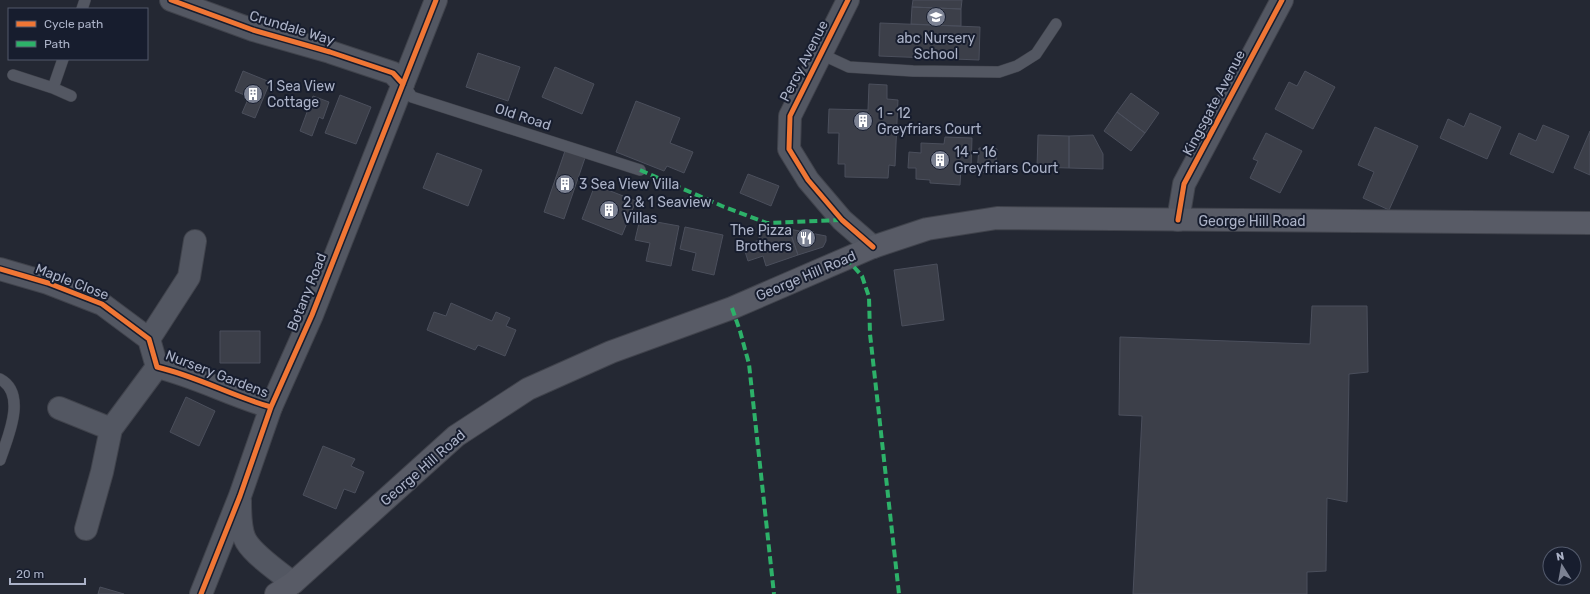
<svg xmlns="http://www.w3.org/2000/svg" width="1590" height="594" viewBox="0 0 1590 594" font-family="Rubik,sans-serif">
  <rect width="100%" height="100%" fill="#242833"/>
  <!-- building -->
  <path fill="#3c3f49" stroke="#4b4f5c" d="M913,0H962L961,9L912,7Z
    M912,7L961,9V26L911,24Z
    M880,23L980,27L979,60L879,56Z
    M478,53L520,67L508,101L466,87Z
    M555,67L594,84L582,114L542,97Z
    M243,71L270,82L255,118L242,113L249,97L235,91Z
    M1305,71L1335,87L1313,129L1275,109L1289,82L1297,86Z
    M869,84L887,85V99L898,100L895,166L889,165L888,178L845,177V164H838L839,133H828L829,109L868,110Z
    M1131,93L1159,113L1145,133L1117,112Z
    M340,95L371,107L356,144L325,133Z
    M313,96L329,102L323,119L319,117L312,136L300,131Z
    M636,101L680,118L670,143L693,152L684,173L667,166L664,171L616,152Z
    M1117,112L1145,133L1131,151L1104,131Z
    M1470,113L1501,127L1487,159L1440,138L1448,119L1464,127Z
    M1543,125L1569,136L1553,173L1510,154L1519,133L1536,141Z
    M1375,127L1418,146L1389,210L1363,198L1374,172L1358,165Z
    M1590,131V175L1574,168Z
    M1266,133L1302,151L1280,193L1250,178L1258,161L1253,159Z
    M1038,135L1069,136V168L1037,167Z
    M1093,135L1103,154V169L1069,168V136Z
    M945,137L972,138L971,169L961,168L960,185L930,183V180L916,179V168H908L909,152L921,153V143L944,144Z
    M566,148L586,155L564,219L544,212Z
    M979,148L997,149L995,173L977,172Z
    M437,153L482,170L468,206L423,188Z
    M748,174L779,186L771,206L740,193Z
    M595,185L636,201L622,235L582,219Z
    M640,219L679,226L671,266L646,261L650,243L635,240Z
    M685,227L723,235L714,275L692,270L696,253L680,249Z
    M774,227L789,229L798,255L766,266L763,256L748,261L743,245L760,240L757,232Z
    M789,229L826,236V241L823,247L798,255Z
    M937,264L944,320L902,326L894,270Z
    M451,303L492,321L496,312L510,318L506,326L516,330L505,356L478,345L475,350L427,330L434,312L446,316Z
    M1312,306H1367L1368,372L1349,374L1347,502L1327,498L1326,571L1307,572V594H1133L1142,416L1119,415L1120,337L1310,344Z
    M220,331H260V363H220Z
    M186,397L215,411L199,446L170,432Z
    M323,446L355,459L351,466L364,472L355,493L344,489L336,509L303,495Z
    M100,587L124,594H98Z"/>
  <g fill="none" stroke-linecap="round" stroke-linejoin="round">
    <defs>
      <path id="service" d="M82,9L85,0
        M821,54L849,67L913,71L999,72L1017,66L1036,54L1056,24
        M13,75L53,88L63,59
        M403,84L412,97L640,170
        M53,88L71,96
        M0,379C28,394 7,439 0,460"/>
      <path id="minor" d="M171,0L253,30L330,52L393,73L403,84
        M848,0L790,116L789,149L808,180L842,220L873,247
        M1178,220L1184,184L1282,0
        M0,269L48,283L102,304L149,339L157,367C196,376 232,396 271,407
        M149,339L189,277L195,241
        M59,408L111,429
        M86,529L102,472L111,429L157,367"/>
      <path id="tertiary" d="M240,501C240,512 240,531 246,541C254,555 280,573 293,583
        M201,594L240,496L271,407L312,315L436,0"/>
      <path id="secondary" d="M276,594L293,583L456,436L528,389L611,352L732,308L873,247L927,229L997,218L1590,223"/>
    </defs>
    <!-- service casing -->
    <use href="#service" stroke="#40434c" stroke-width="12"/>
    <!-- minor casing -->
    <use href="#minor" stroke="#40434c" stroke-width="24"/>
    <!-- tertiary casing -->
    <use href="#tertiary" stroke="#40434c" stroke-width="24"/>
    <!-- secondary casing -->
    <use href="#secondary" stroke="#40434c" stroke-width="24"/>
    <!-- service -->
    <use href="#service" stroke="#535762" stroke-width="11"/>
    <!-- minor -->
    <use href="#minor" stroke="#535762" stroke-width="22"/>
    <!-- tertiary -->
    <use href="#tertiary" stroke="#535762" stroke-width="22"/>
    <!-- secondary -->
    <use href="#secondary" stroke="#585b66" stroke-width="22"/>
    <!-- quiet -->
    <path stroke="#2db169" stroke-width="4" stroke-dasharray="8 4" stroke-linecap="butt" d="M640,170L722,206L767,223L842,220
      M846,258L862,276L869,297L870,334L899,594
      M732,308L740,331L749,364L774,594"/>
    <defs>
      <path id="cycleway" d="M171,0L253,30L330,52L393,73L403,84
        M848,0L790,116L789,149L808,180L842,220L873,247
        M1178,220L1184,184L1282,0
        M0,269L48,283L102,304L149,339L157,367C196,376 232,396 271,407
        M201,594L240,496L271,407L312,315L436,0"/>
    </defs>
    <!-- cycleway casing -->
    <use href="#cycleway" stroke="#171d2e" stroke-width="8"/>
    <!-- cycleway -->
    <use href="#cycleway" stroke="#f07635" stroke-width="5"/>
  </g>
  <!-- icons -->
  <defs>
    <symbol id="school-disc" viewBox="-11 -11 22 22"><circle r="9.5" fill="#7c8293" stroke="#171d2e"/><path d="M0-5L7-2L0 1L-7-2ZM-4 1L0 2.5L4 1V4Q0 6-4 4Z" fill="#fff"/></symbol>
    <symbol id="building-disc" viewBox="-11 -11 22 22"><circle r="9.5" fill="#7c8293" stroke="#171d2e"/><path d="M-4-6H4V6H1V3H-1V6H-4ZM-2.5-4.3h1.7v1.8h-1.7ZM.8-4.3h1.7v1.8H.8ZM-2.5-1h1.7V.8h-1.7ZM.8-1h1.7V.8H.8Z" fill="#fff"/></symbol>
    <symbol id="restaurant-disc" viewBox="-11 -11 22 22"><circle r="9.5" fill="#7c8293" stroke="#171d2e"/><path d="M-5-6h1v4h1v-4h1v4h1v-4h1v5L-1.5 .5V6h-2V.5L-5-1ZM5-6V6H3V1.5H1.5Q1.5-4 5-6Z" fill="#fff"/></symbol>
  </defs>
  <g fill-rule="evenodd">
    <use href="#school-disc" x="925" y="6" width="22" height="22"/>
    <use href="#building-disc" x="242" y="83" width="22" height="22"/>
    <use href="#building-disc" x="852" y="110" width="22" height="22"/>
    <use href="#building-disc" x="929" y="149" width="22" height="22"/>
    <use href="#building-disc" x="554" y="173" width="22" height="22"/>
    <use href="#building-disc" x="598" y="199" width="22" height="22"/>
    <use href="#restaurant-disc" x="795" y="227" width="22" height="22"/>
  </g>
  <g text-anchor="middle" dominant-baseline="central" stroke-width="4" stroke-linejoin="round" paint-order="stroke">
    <!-- street labels -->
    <g font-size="14" fill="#abb2c7" stroke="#171d2e">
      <text transform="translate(292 28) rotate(17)">Crundale Way</text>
      <text transform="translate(804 61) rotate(-63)">Percy Avenue</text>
      <text transform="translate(1214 103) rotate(-62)">Kingsgate Avenue</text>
      <text transform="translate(523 117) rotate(18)">Old Road</text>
      <text x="1252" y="221">George Hill Road</text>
      <text transform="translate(806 276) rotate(-23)">George Hill Road</text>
      <text transform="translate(72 282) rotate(21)">Maple Close</text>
      <text transform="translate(307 292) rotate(-68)">Botany Road</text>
      <text transform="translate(217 374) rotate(21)">Nursery Gardens</text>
      <text transform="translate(423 468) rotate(-41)">George Hill Road</text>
    </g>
    <!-- poi labels -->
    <g font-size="14" fill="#abb2c7" stroke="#171d2e" text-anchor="start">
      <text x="936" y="38" text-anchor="middle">abc Nursery<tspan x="936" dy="16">School</tspan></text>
      <text x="267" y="86">1 Sea View<tspan x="267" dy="16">Cottage</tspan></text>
      <text x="877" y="113">1 - 12<tspan x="877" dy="16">Greyfriars Court</tspan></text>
      <text x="954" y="152">14 - 16<tspan x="954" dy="16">Greyfriars Court</tspan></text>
      <text x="579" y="184">3 Sea View Villa</text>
      <text x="623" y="202">2 &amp; 1 Seaview<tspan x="623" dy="16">Villas</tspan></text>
      <text x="792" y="230" text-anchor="end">The Pizza<tspan x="792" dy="16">Brothers</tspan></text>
    </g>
  </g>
  <!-- legend -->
  <rect x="8" y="8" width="140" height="52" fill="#171d2e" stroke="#52596b"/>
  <rect x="16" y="21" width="20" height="6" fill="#f07635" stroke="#52596b"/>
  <text x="44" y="28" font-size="12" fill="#abb2c7">Cycle path</text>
  <rect x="16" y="41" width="20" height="6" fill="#2db169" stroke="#52596b"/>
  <text x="44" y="48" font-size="12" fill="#abb2c7">Path</text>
  <!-- north arrow -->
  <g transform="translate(1562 566) rotate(349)"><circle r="19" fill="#171d2e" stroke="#52596b"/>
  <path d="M0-3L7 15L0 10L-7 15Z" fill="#7c8293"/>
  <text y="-6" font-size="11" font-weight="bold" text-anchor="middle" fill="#abb2c7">N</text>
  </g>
  <!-- scale -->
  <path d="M10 578v6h75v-6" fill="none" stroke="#abb2c7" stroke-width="2"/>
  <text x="16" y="578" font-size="12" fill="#abb2c7" stroke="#171d2e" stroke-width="3" paint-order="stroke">20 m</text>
</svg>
